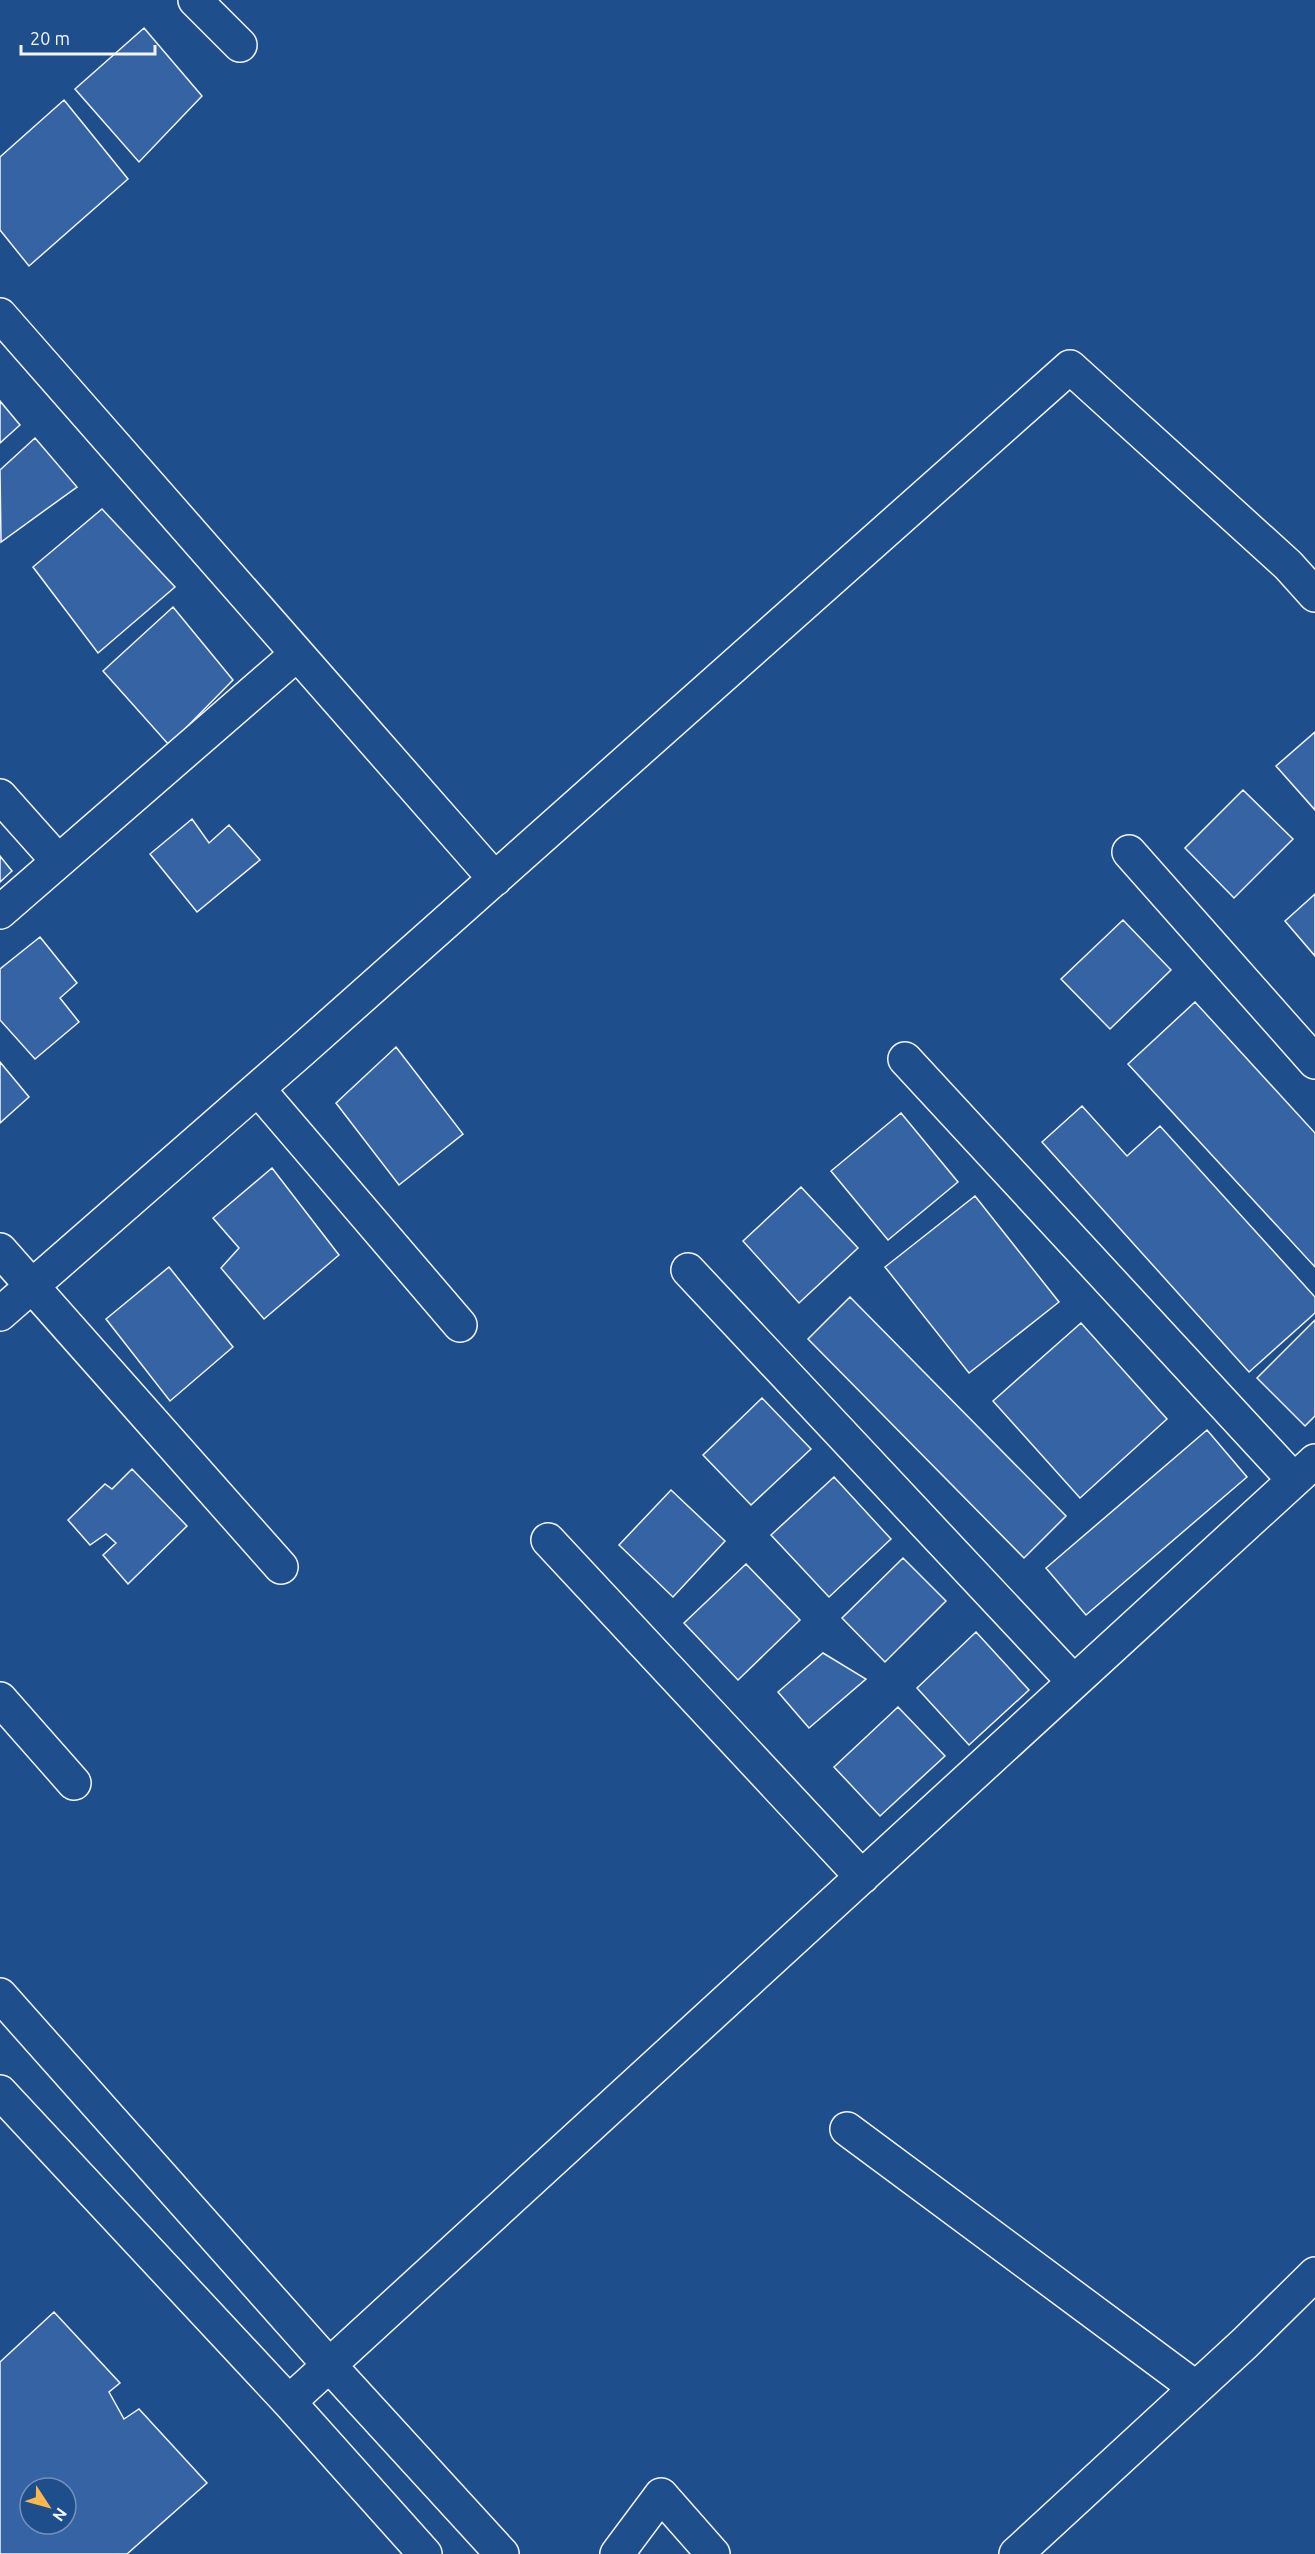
<svg xmlns="http://www.w3.org/2000/svg" width="1315" height="2554" viewBox="0 0 1315 2554" font-family="Ubuntu,sans-serif">
  <rect width="100%" height="100%" fill="#1f4e8c"/>
  <!-- building -->
  <path fill="#3563a3" stroke="#f2f6ff" stroke-width="1.5" fill-rule="evenodd" d="M144,28L202,96L139,162L75,89Z
    M64,100L128,179L29,266L0,230V157Z
    M0,401L20,425L0,443Z
    M35,438L77,487L1,542L0,470Z
    M102,509L175,587L98,653L33,567Z
    M173,607L233,680L169,745L103,671Z
    M1315,732V810L1276,766Z
    M1243,790L1293,839L1234,898L1185,848Z
    M192,819L209,843L229,825L260,860L197,912L150,854Z
    M0,856L12,871L0,882Z
    M1315,894V956L1285,921Z
    M1123,920L1171,970L1110,1029L1061,979Z
    M40,937L77,983L60,998L79,1022L35,1059L0,1020V969Z
    M1195,1002L1315,1133V1267L1128,1064Z
    M396,1047L463,1134L399,1185L336,1103Z
    M0,1062L29,1097L0,1123Z
    M1082,1106L1127,1156L1160,1126L1315,1297V1313L1249,1372L1042,1142Z
    M901,1113L958,1182L888,1240L831,1171Z
    M272,1168L339,1255L264,1319L221,1268L239,1248L213,1218Z
    M801,1187L858,1248L799,1303L743,1241Z
    M975,1196L1059,1302L969,1373L885,1267Z
    M169,1267L233,1347L170,1401L106,1319Z
    M850,1297L1066,1516L1024,1558L808,1339Z
    M1315,1320V1416L1305,1426L1257,1378Z
    M1081,1323L1167,1419L1080,1498L993,1401Z
    M762,1398L811,1449L751,1505L703,1455Z
    M1207,1430L1247,1477L1086,1615L1046,1568Z
    M132,1469L187,1526L128,1584L103,1555L116,1543L106,1534L90,1545L68,1520L105,1484L112,1489Z
    M834,1477L891,1539L829,1597L771,1535Z
    M671,1490L725,1541L673,1597L619,1545Z
    M903,1558L946,1601L885,1662L842,1618Z
    M746,1564L800,1620L738,1680L684,1623Z
    M976,1632L1029,1690L969,1745L917,1688Z
    M823,1653L866,1679L809,1728L778,1692Z
    M898,1707L945,1756L880,1816L834,1767Z
    M54,2312L120,2383L109,2392L124,2419L139,2409L207,2483L127,2554H0V2362ZM30,2488H66V2524H30Z"/>
  <g fill="none" stroke-linecap="round" stroke-linejoin="round">
    <defs>
      <path id="minor" d="M195,0L240,45
        M0,315L495,879
        M0,796L58,861
        M1129,852L1315,1062
        M0,912L297,654
        M905,1059L1294,1480
        M258,1089L460,1325
        M0,1250L281,1567
        M688,1270L1074,1682
        M0,1314L302,1050L1070,367L1288,565L1315,595
        M548,1540L862,1877
        M0,1699L74,1783
        M0,1995L330,2366L502,2554
        M0,2092L289,2402L425,2554
        M847,2129L1196,2388
        M289,2402L1315,1461
        M617,2554L661,2495L713,2554
        M1016,2554L1245,2343L1315,2274"/>
    </defs>
    <!-- minor casing -->
    <use href="#minor" stroke="#f2f6ff" stroke-width="36"/>
    <!-- minor -->
    <use href="#minor" stroke="#1f4e8c" stroke-width="33"/>
  </g>
  <!-- north arrow -->
  <g transform="translate(48 2506) rotate(126)"><circle r="28" fill="#1f4e8c" stroke="#7391ba" stroke-width="1.5"/>
  <path d="M0-4.5L10 22L0 15L-10 22Z" fill="#ffb74d"/>
  <text y="-9" font-size="16" font-weight="bold" text-anchor="middle" fill="#f2f6ff">N</text>
  </g>
  <!-- scale -->
  <path d="M21 45v9h134v-9" fill="none" stroke="#f2f6ff" stroke-width="3"/>
  <text x="30" y="45" font-size="18" fill="#f2f6ff" stroke="#1f4e8c" stroke-width="4.5" paint-order="stroke">20 m</text>
</svg>
